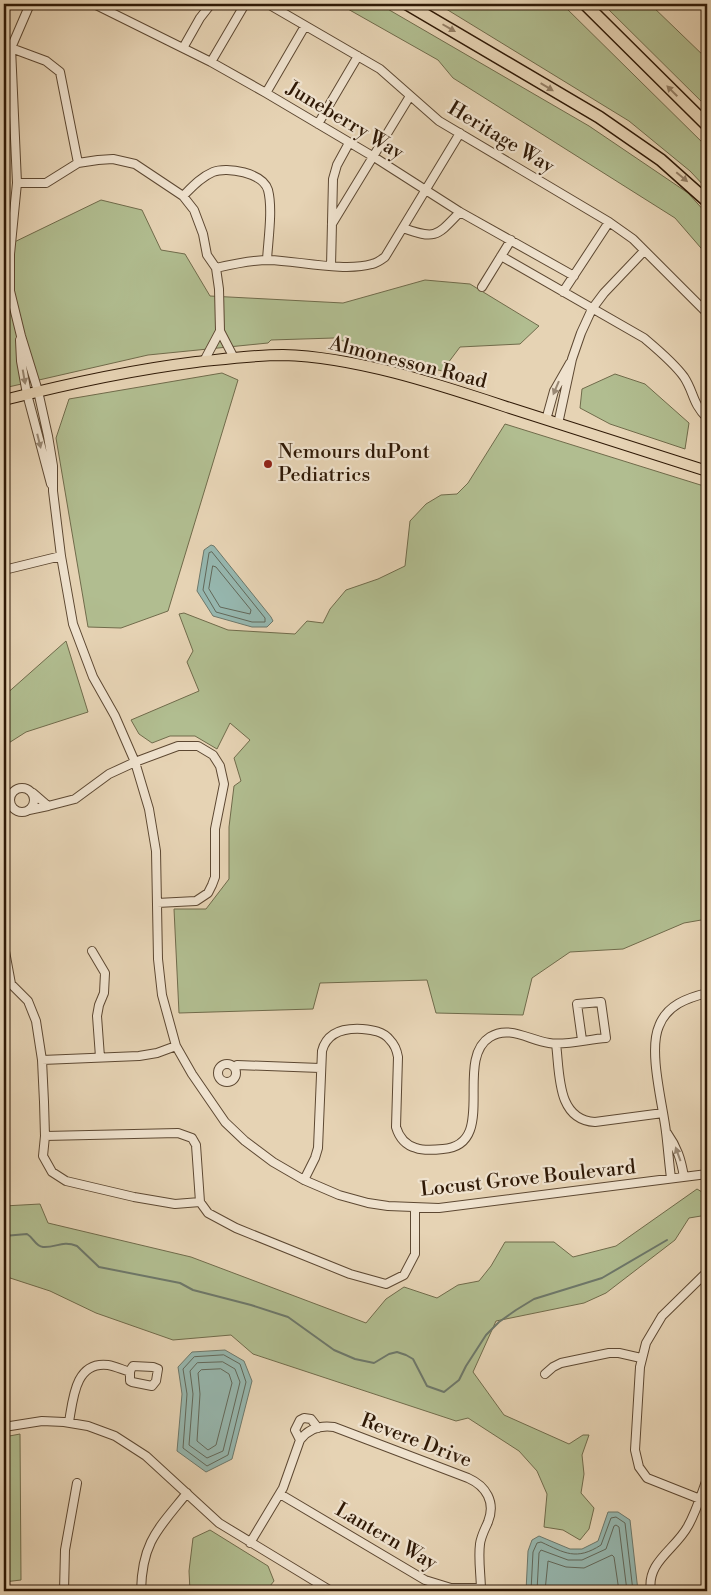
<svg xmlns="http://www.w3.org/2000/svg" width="711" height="1595" viewBox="0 0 711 1595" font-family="'Libre Bodoni',serif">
  <rect width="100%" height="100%" fill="#e6d3b4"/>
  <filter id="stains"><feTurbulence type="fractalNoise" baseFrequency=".004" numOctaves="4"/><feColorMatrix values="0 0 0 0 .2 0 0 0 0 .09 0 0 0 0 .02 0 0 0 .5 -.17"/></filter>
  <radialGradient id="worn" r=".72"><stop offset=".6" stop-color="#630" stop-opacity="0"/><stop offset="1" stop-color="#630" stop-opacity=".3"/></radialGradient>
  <!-- green -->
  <path fill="#b1bd90" stroke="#706b4b" d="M339,4H379L589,126L688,193L707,214V255L675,218L453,78L438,60Z
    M438,4H562L707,147V189L690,171L629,121Z
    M603,4H650L707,59V107Z
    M101,200L142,210L161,250L185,254L210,296L343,303L425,280L470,284L539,326L520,344L460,347L442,371L401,360L334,338L271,340L268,343L148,355L4,388V247Z
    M222,373L238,380L168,611L121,628L88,627L56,438L69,399Z
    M615,374L645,384L689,423L685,449L610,424L580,408L582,389Z
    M505,424L707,487V919L684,923L623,949L570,952L532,978L523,1015L436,1013L427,980L320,983L313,1009L179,1013L174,909H206L229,879V827L234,786L241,781L234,758L250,740L230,723L217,749L195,736H170L152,743L139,734L131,720L199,691L187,662L193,651L179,614L184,613L228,630L295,634L307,621L323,623L330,609L346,590L378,579L405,566L410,521L426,504L441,495L457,494L468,483Z
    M66,641L88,712L26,732L4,746V696Z
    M697,1189L707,1195V1215L689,1218L675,1240L606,1293L584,1303L496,1321L473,1372L504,1415L569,1444L583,1435H589L582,1455L584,1474L581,1493L594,1508L589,1529L580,1540L563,1530L544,1527L547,1494L537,1471L519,1451L468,1418L456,1421L253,1354L231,1335L173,1340L96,1313L50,1291L4,1276V1206L40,1204L48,1223L191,1257L366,1323L386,1299L404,1287L437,1298L458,1285L479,1281L491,1266L505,1242H554L573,1257L616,1246Z
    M20,1434L21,1580L4,1582V1437Z
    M210,1530L268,1566L274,1581L266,1591H190L189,1571L193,1538Z"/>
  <!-- water -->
  <path fill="#96b7af" stroke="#6d786b" d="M211,545L214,546L271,617L273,621L267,627H252L213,616L197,591L204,550Z
    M225,1350L244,1361L252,1381L232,1459L206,1472L177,1451L182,1394L178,1367L192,1352Z
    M608,1512H618L630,1520L638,1591H526L528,1551L532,1540L539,1536L570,1549H582L598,1541Z"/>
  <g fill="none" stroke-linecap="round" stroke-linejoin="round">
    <!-- shore -->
    <path stroke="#62685a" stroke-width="1" d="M212,552L265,618V622H252L216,612L203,590L209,553Z
      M213,566L216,567L251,610L250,614L220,607L209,589Z
      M224,1355L240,1364L246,1382L228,1455L207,1466L183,1448L187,1394L183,1369L194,1357Z
      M223,1362L235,1369L240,1382L223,1451L207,1458L189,1445L193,1394L190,1371L197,1363Z
      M221,1369L229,1374L232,1383L216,1445L208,1450L197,1441L200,1394L198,1373L201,1370Z
      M531,1591L533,1552L537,1543L541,1542C565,1553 576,1561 601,1545L611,1518L616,1517L625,1523L633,1591
      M537,1591L539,1553L541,1550L568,1560H582L606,1549L614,1526L616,1525L619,1527L627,1591
      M545,1591L548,1561L566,1567L584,1568L612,1555L614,1557L619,1591"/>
    <!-- stream -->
    <path stroke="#6d786b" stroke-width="2" d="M4,1236L27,1234C34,1238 35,1246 43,1247C56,1248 62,1240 77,1246L99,1267L180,1283L193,1290L251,1305L288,1317L334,1350L355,1359L374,1363L389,1354L397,1352L406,1355L413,1359L427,1386L444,1392L459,1380L466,1366L486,1335L499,1322L516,1310L534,1299L602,1278L667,1240"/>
    <defs>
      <path id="minor" d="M30,4L11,48L17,183L10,254V291L21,336L38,391L48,436L53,466V491L61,556L73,624L93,677L115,716L135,762L149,809L156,851L158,959L162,995L176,1046L192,1074L225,1122L245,1141L273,1162L304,1180L339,1195L368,1203L388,1206L439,1208L707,1174
        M94,4L211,62L266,93L374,157L460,212L574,276
        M268,4L380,69L439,121L609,222L633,239L707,313
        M11,48L46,61L60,72L78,163
        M183,48L200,18L211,4
        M211,62L245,4
        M266,93L305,26
        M318,124L358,56
        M17,183H46L78,163L98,160L113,159L135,164L183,196L194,210L203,234L207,255L216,268L219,289L220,331L234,358
        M183,196C192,187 201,177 213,172C227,166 263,173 268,190C273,209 268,241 267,260
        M332,224L410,96
        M403,228C436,240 437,236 460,212
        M501,256L644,338C657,349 674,363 684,377C694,392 692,403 707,418
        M331,266L333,179L337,165L349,143
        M216,268C233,264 251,260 269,260C298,261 345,272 372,264C377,263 381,260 385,257L460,133
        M482,287L511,240
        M563,292L609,222
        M20,340L21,361L27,394L51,484
        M204,361L220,331
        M546,420L554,391L570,363
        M558,424L572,359L581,333L592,309L604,293L644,251
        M4,570L61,556
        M4,613L5,624L4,639
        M10 800a12 12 0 1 1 24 0a12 12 0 1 1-24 0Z
        M48,806L75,799L109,774L135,762L178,746H198L213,755L220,766L224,784L215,829V877L212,885L208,893L196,901L157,903
        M29,810L48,806L33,793
        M4,946L11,984L28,1001L36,1021L42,1060L44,1102L45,1136L43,1156L52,1172L66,1181L134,1197L175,1204L200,1202
        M92,951L105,973L104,993L99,1005L97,1016L100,1057
        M556,1044C560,1072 556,1120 595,1122L663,1113
        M42,1060L139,1056L157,1053L176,1046
        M218 1073a9 9 0 1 1 18 0a9 9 0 1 1-18 0Z
        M234,1067L237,1065L320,1068
        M667,1133C677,1147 681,1159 684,1177
        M45,1136L178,1133L192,1138L196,1145L200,1202L208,1213L236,1228L350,1274L386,1284L404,1275L415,1254V1208
        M671,1178C669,1163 668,1148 666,1132C663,1105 648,1051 659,1026C667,1005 687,998 707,993
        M304,1180L315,1158L318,1148L322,1051C327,1032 344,1028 362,1029C372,1030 383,1031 390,1040C395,1045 397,1051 398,1057L396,1127C399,1137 405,1145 416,1148C424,1151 434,1150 443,1149C499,1145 453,1060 490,1037C509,1025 529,1040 549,1043C565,1046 589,1039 606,1038L601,1002L577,1004L582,1040
        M545,1374L553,1367L561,1363L609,1353H619L641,1358
        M69,1422C73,1399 75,1361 108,1365C115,1366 123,1370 130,1372L131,1369L133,1366L153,1367L158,1369L156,1381L152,1386L132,1382L130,1381V1372
        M4,1427L42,1421L64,1422L88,1426L115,1436L146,1456L219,1523L331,1591
        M300,1440L295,1430L300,1420L304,1418L311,1419L318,1428
        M280,1494L425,1580L451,1588H481
        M700,1499L647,1478L639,1467L635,1450L640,1367L646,1343L662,1316L707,1272
        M250,1543L283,1488L300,1440C308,1429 320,1425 334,1427L468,1478C486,1486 496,1502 488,1522C485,1529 481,1536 480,1544C478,1559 481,1576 481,1591
        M64,1591L65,1550L77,1483
        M141,1591C142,1542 158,1529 187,1493
        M651,1591C646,1562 676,1549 688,1526C696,1512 701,1495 707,1479"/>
      <path id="major" d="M4,400C67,384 131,370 196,362C225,359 254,355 283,355C357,357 440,385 510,408C575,429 641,450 707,471"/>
      <path id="highway" d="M407,4L599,117L661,160L707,201
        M585,4L707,125"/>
    </defs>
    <!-- minor casing -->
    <use href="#minor" stroke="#5d4832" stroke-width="10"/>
    <!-- major casing -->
    <use href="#major" stroke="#2f1906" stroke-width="12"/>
    <!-- highway casing -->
    <use href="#highway" stroke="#2f1906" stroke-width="14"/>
    <!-- minor -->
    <use href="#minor" stroke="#efe2ce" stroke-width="8"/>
    <!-- major -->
    <use href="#major" stroke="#e6d3b4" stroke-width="10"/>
    <!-- highway -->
    <use href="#highway" stroke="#e6d3b4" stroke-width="11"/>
  </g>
  <!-- one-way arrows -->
  <defs><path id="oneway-solid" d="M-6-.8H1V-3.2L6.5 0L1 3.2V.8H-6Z" transform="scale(1.25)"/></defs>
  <g fill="#947f66">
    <use href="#oneway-solid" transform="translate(449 28) rotate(30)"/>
    <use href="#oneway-solid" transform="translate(547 87) rotate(31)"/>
    <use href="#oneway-solid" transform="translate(672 91) rotate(-135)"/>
    <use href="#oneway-solid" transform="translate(682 177) rotate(40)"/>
  </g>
  <g fill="#998874">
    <use href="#oneway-solid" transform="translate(24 377) rotate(80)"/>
    <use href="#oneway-solid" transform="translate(556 388) rotate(113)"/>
    <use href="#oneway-solid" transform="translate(39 441) rotate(76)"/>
    <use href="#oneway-solid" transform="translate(678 1154) rotate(-110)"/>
  </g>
  <!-- markers -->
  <circle fill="#8f2418" stroke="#efe2ce" stroke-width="2" cx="268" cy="464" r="5"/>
  <g text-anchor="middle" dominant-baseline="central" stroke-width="4.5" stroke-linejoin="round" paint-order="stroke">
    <!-- street labels -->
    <g font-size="20" fill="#2f1906" stroke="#efe2ce">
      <text transform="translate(345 121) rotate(31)">Juneberry Way</text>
      <text transform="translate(501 138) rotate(31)">Heritage Way</text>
      <text transform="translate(408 363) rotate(14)">Almonesson Road</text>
      <text transform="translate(528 1179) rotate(-6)">Locust Grove Boulevard</text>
      <text transform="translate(416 1441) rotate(21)">Revere Drive</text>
      <text transform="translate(386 1537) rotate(30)">Lantern Way</text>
    </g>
    <!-- poi labels -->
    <g font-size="20" fill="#2f1906" stroke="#efe2ce" text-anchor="start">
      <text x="278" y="452">Nemours duPont<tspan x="278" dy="23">Pediatrics</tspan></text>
    </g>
  </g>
  <!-- margin -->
  <rect width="711" height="1595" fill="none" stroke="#e6d3b4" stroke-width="20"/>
  <rect x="5" y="5" width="701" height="1585" fill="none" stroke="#2f1906" stroke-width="2.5"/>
  <rect x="10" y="10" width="691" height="1575" fill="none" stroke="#2f1906"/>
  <rect width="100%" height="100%" filter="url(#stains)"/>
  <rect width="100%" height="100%" fill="url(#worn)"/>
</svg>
